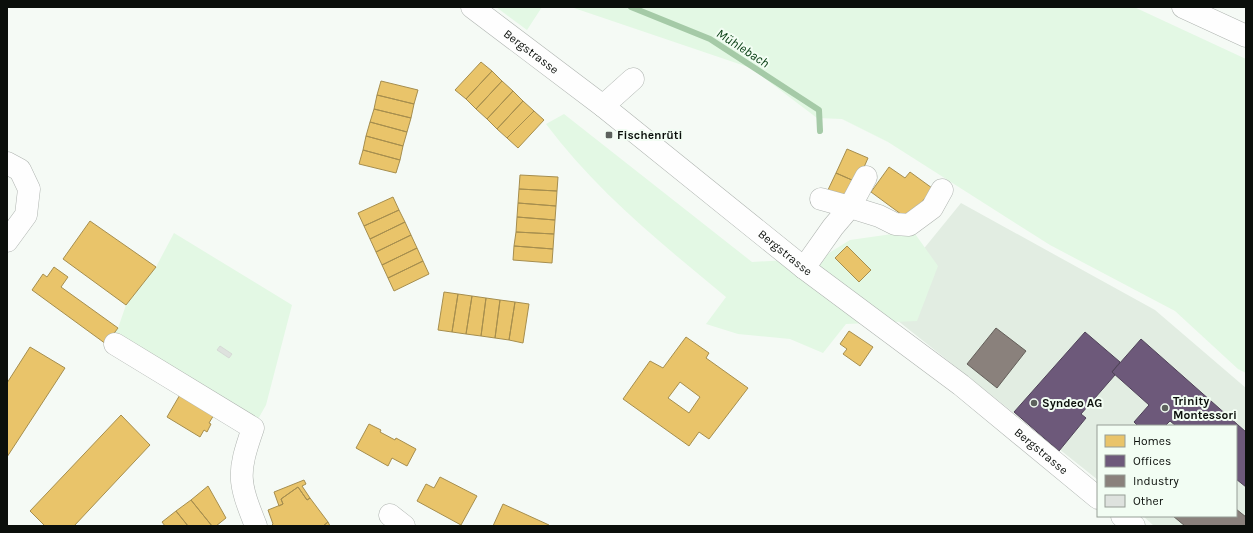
<svg xmlns="http://www.w3.org/2000/svg" width="1253" height="533" viewBox="0 0 1253 533" font-family="Karla,sans-serif">
  <rect width="100%" height="100%" fill="#f5faf5"/>
  <!-- built -->
  <path fill="#e2ede2" d="M961,203L1155,310L1246,388V526H1154L1143,516H1236V426H1098V480L878,305Z"/>
  <!-- green -->
  <path fill="#e3f8e4" d="M496,7H542L527,30Z
    M571,7H1134L1246,59V373L1238,369L1175,311L1050,245L888,142L842,119L817,118L751,68Z
    M564,114L752,262L821,258L850,240L913,231L938,266L917,321L846,324L823,353L790,339L738,334L706,324L726,297C662,244 596,191 546,124Z
    M174,233L292,305L266,405L253,428L109,340L118,328L126,305L156,267Z"/>
  <!-- homes -->
  <path fill="#e9c46a" stroke="#a68e4e" fill-rule="evenodd" d="M481,62L492,71L466,99L455,90Z
    M492,71L502,81L476,109L466,99Z
    M381,81L418,90L414,104L377,95Z
    M502,81L513,91L487,119L476,109Z
    M513,91L523,101L497,129L487,119Z
    M377,95L414,104L411,118L374,109Z
    M523,101L534,111L507,138L497,129Z
    M374,109L411,118L407,132L370,122Z
    M534,111L544,120L518,148L507,138Z
    M370,122L407,132L403,146L366,136Z
    M366,136L403,146L400,160L363,150Z
    M847,149L868,158L861,174V184L836,173Z
    M363,150L400,160L396,173L359,164Z
    M889,167L905,178L910,172L932,188L930,202L925,198L909,220L871,192Z
    M836,173L861,184L848,202L827,192Z
    M520,175L558,177L557,191L519,189Z
    M519,189L557,191L556,206L518,203Z
    M393,197L399,210L364,226L358,213Z
    M518,203L556,206L555,220L517,217Z
    M399,210L405,222L370,239L364,226Z
    M517,217L555,220L554,234L516,232Z
    M90,221L156,267L126,305L63,259Z
    M405,222L411,235L376,252L370,239Z
    M516,232L554,234L553,249L514,246Z
    M411,235L417,248L382,265L376,252Z
    M514,246L553,249L552,263L513,260Z
    M847,246L871,270L859,282L835,258Z
    M417,248L423,261L388,278L382,265Z
    M423,261L429,274L394,291L388,278Z
    M54,267L68,277L61,287L118,328L106,344L32,290L43,274L47,277Z
    M444,292L458,294L452,332L438,330Z
    M458,294L472,296L466,334L452,332Z
    M472,296L486,298L481,336L466,334Z
    M486,298L500,300L495,338L481,336Z
    M500,300L515,302L509,340L495,338Z
    M515,302L529,304L523,343L509,340Z
    M849,331L873,347L860,366L843,354L847,349L840,344Z
    M686,337L709,353L706,358L748,388L709,439L699,432L689,446L623,399L650,361L663,368ZM680,382L700,397L689,413L668,398Z
    M30,347L65,368L7,457V383Z
    M181,393L215,413L209,423L211,424L207,432L204,430L200,437L167,417Z
    M121,415L150,445L74,526H45L30,511Z
    M369,424L381,430L380,432L395,440L396,438L416,449L407,466L392,458L388,466L356,448Z
    M440,477L477,496L461,525L417,501L426,484L434,488Z
    M304,480L306,484L302,486L310,498L307,500L298,487L281,499L283,504L279,506L274,492Z
    M208,486L226,518L216,526H212L191,500Z
    M298,487L307,500L310,498L328,522L323,526H271L273,524L268,510L283,504L281,499Z
    M191,500L212,526H188L176,511Z
    M503,504L549,525V526H493Z
    M176,511L188,526H165L162,522Z
    M328,522L330,526H323Z"/>
  <!-- offices -->
  <path fill="#6d597a" stroke="#504359" d="M1085,332L1120,362L1112,372L1115,375L1081,414L1086,418L1059,451L1014,412Z
    M1141,339L1246,432V487L1236,479V426H1176L1170,421L1165,426H1138L1134,422L1149,405L1112,372Z"/>
  <!-- industry -->
  <path fill="#8a817c" stroke="#645f5a" d="M996,328L1026,351L997,388L967,364Z
    M1236,509L1246,517V526H1185L1173,516H1236Z"/>
  <g fill="none" stroke-linecap="round" stroke-linejoin="round">
    <!-- stream -->
    <path stroke="#a5caa7" stroke-width="6" d="M631,7L710,39L819,110L820,131"/>
  </g>
  <!-- building -->
  <path fill="#dee2de" stroke="#d6dad6" d="M220,346L232,354L229,358L217,350Z"/>
  <g fill="none" stroke-linecap="round" stroke-linejoin="round">
    <defs>
      <g id="minor">
        <path id="s1" d="M472,7L603,106L804,268L961,385L1098,498"/>
        <path d="M603,106L633,79"/>
        <path d="M7,163L20,170L29,189L26,215L7,241"/>
        <path d="M821,199L850,207L866,177"/>
        <path d="M804,268L833,227L850,207L879,216L895,224L909,225L932,208L942,190"/>
        <path d="M115,344L253,428C237,474 238,481 256,526"/>
        <path d="M390,515L404,526"/>
        <path d="M1122,516L1134,526"/>
      </g>
      <path id="highway" d="M1183,7L1246,36"/>
    </defs>
    <!-- minor casing -->
    <use href="#minor" stroke="#afb4b0" stroke-width="23"/>
    <!-- highway casing -->
    <use href="#highway" stroke="#afb4b0" stroke-width="23"/>
    <!-- minor -->
    <use href="#minor" stroke="#fefefe" stroke-width="22"/>
    <!-- highway -->
    <use href="#highway" stroke="#fefefe" stroke-width="22"/>
  </g>
  <!-- markers -->
  <g fill="#5d615d" stroke="#f2fdf3" stroke-width="1.5">
    <rect x="605" y="131" width="8" height="8" rx="2"/>
    <circle cx="1034" cy="403" r="4"/>
    <circle cx="1165" cy="408" r="4"/>
  </g>
  <g text-anchor="middle" dominant-baseline="central" stroke-width="4" stroke-linejoin="round" paint-order="stroke">
    <!-- street labels -->
    <g font-size="12" fill="#0b0f0b" stroke="#f2fdf3">
      <text stroke="none"><textPath href="#s1" startOffset="74">Bergstrasse</textPath></text>
      <text stroke="none"><textPath href="#s1" startOffset="398">Bergstrasse</textPath></text>
      <text stroke="none"><textPath href="#s1" startOffset="722">Bergstrasse</textPath></text>
    </g>
    <!-- poi labels -->
    <g font-size="12" font-weight="bold" fill="#0b0f0b" stroke="#f2fdf3" text-anchor="start">
      <text x="617" y="135">Fischenrüti</text>
      <text x="1173" y="401">Trinity<tspan x="1173" dy="14">Montessori</tspan></text>
      <text x="1042" y="403">Syndeo AG</text>
    </g>
    <!-- water labels -->
    <g font-size="13" font-style="italic" fill="#00390c" stroke="#f2fdf3">
      <text transform="translate(743 48) rotate(33)">Mühlebach</text>
    </g>
  </g>
  <!-- border -->
  <rect width="1253" height="533" fill="none" stroke="#0b0f0b" stroke-width="16"/>
  <!-- legend -->
  <rect x="1097" y="425" width="140" height="92" fill="#f2fdf3" stroke="#969e96"/>
  <rect x="1105" y="435" width="20" height="12" fill="#e9c46a" stroke="#969e96"/>
  <text x="1133" y="445" font-size="12" fill="#0b0f0b">Homes</text>
  <rect x="1105" y="455" width="20" height="12" fill="#6d597a" stroke="#969e96"/>
  <text x="1133" y="465" font-size="12" fill="#0b0f0b">Offices</text>
  <rect x="1105" y="475" width="20" height="12" fill="#8a817c" stroke="#969e96"/>
  <text x="1133" y="485" font-size="12" fill="#0b0f0b">Industry</text>
  <rect x="1105" y="495" width="20" height="12" fill="#dee2de" stroke="#969e96"/>
  <text x="1133" y="505" font-size="12" fill="#0b0f0b">Other</text>
</svg>
